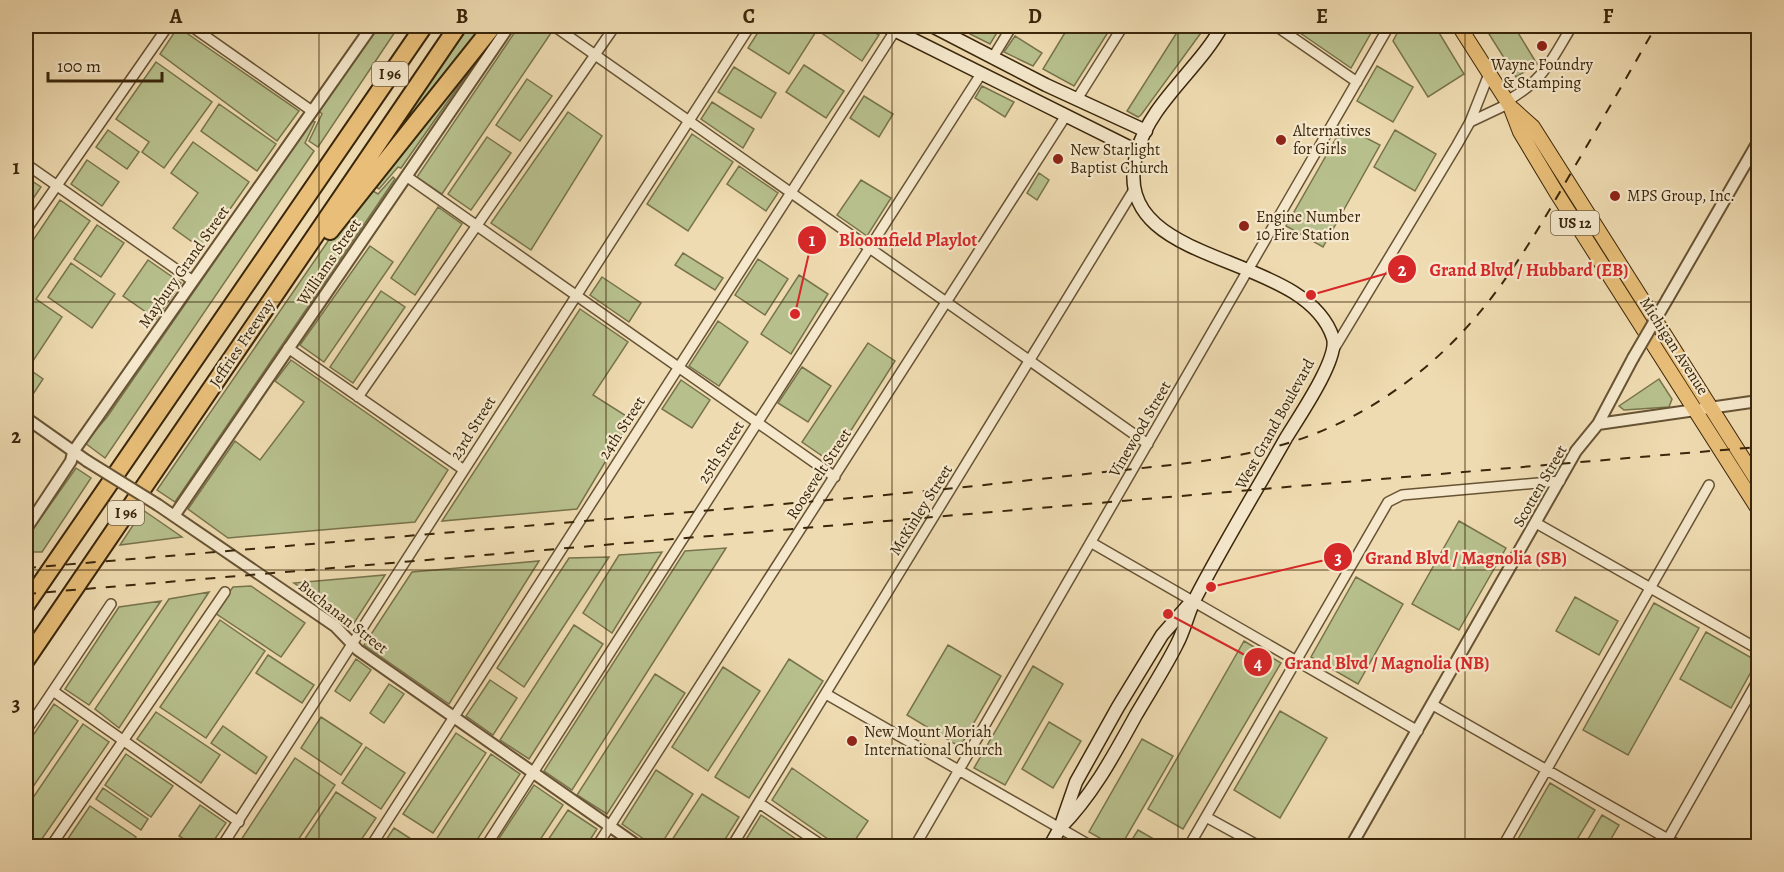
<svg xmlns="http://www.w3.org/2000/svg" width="1784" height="872" viewBox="0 0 1784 872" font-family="Alegreya,serif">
  <rect width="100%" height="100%" fill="#efdbb1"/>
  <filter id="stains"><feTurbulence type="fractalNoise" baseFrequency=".00333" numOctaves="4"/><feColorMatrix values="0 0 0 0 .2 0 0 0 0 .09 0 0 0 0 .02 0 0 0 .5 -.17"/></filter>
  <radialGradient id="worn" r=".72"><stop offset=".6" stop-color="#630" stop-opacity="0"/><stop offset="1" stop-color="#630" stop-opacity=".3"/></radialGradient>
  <!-- green -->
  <path fill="#b7c08d" stroke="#78734c" stroke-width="1.5" d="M377,26H399L318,147L309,141L322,114L319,111Z
    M469,26H483L406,124L403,121Z
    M501,26L401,168L398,167L379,189L371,184Z
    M519,26H539L551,33L442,194L417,177Z
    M762,26H810L817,30L789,74L748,48Z
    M828,26H863L879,35L862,61L823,34Z
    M959,26H990L998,31L990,44L958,28Z
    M1069,26H1112L1074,86L1043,69Z
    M1181,26H1206L1141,115L1138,117L1127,111Z
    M1290,26H1375L1351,68Z
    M1401,26H1435L1464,74L1428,97L1393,41Z
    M1484,26H1514L1537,64L1516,77Z
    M178,27L299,111L277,141L160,54Z
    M1015,36L1042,53L1033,66L1004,52Z
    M156,62L212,102L164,168L142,152L149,142L116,119Z
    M804,65L844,91L826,118L786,92Z
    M1377,66L1413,87L1393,122L1357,101Z
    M734,67L776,93L761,118L718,92Z
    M527,79L552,96L520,141L496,125Z
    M982,86L1014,102L1005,117L975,98Z
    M864,96L893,114L879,137L850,118Z
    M712,102L754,129L743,148L701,119Z
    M219,104L276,144L257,171L201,131Z
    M568,112L602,136L531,250L491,223Z
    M312,121L315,122L305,143L314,151L105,458L85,443L107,417Z
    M1343,126L1380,145L1323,247L1286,226Z
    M108,130L139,152L127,169L96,147Z
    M1395,130L1436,154L1415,191L1374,167Z
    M692,134L733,162L688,231L647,204Z
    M487,137L511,153L471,210L448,194Z
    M193,142L249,182L202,249L173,228L198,193L171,173Z
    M87,160L119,182L102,206L71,184Z
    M739,166L778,193L766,211L727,184Z
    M1039,173L1049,180L1037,200L1027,193Z
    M26,177L41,187L26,209Z
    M393,177L395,179L175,502L157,490L346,215L368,188L378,194Z
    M861,180L891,198L867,236L837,215Z
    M60,200L90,221L36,299L62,317L33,361L26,356V251Z
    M438,207L462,224L415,295L391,278Z
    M97,225L124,243L101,277L74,259Z
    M370,246L393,262L324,362L300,345Z
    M683,253L723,278L715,290L675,265Z
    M758,259L788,279L765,315L735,295Z
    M148,260L181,283L156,319L123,296Z
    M71,263L115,294L92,328L48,297Z
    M799,275L828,294L791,354L761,334Z
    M602,277L641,303L629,322L590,295Z
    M381,291L405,307L353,383L330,367Z
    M580,309L628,342L593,395L631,419L577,509L442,521Z
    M718,321L748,342L719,386L689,366Z
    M868,343L895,361L831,462L802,442Z
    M291,360L448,470L415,522L228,538L188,509L235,441L260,460L304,402L275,381Z
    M26,367L43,379L26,405Z
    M802,367L831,386L808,422L778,403Z
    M1659,379L1672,399L1669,407L1624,410L1619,406Z
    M681,380L710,400L692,428L662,409Z
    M76,468L91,478L42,552H28L26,539Z
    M143,510L182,537L120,545Z
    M1459,521L1506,548L1459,630L1412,604Z
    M726,548L572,790L544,771L685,551Z
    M662,552L612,633L583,613L619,555Z
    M609,557L524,687L497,668L569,558Z
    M539,561L449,704L364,645L412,572Z
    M385,575L354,623L294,583Z
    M1356,577L1403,604L1358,684L1311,657Z
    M251,586L305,623L281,657L215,613L233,587Z
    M209,592L119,728L95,709L169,599Z
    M1575,597L1618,621L1599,655L1556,631Z
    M161,601L89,705L65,689L119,607Z
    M1654,603L1699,628L1628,755L1583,730Z
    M220,620L265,651L206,738L160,707Z
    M574,625L603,644L529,759L500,740Z
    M1706,632L1757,661L1731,708L1680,679Z
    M1244,641L1281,663L1183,829L1148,809Z
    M948,645L1001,676L960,747L907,715Z
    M268,655L314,685L302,703L256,673Z
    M356,659L371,670L350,701L335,691Z
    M789,659L823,681L749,798L715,777Z
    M1033,666L1063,684L1005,785L974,768Z
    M723,667L760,691L708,771L672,747Z
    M655,674L685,693L607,814L577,795Z
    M490,680L517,698L493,735L466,716Z
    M389,684L404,694L384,723L370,713Z
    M54,704L78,721L26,797V746Z
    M1280,711L1327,738L1280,818L1234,790Z
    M156,712L220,755L201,783L137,739Z
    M321,717L362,744L341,775L301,748Z
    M1049,722L1081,741L1053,788L1022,769Z
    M83,724L109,742L37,846H26V808Z
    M223,726L267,757L256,774L211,743Z
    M456,733L486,753L433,833L403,814Z
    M1142,739L1173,756L1121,846H1114L1089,832Z
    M366,747L405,773L381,809L342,783Z
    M126,754L173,786L151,817L105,785Z
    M491,754L520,774L473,846H432Z
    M295,758L335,785L294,846H237Z
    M792,768L868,821L851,846H838L772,800Z
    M656,770L693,794L660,846H654L622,824Z
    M1550,783L1595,810L1573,846H1514Z
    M534,785L563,805L536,846H494Z
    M103,788L148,819L141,830L96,799Z
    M336,792L376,818L357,846H300Z
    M702,794L739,817L721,846H668Z
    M200,805L226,823L210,846H195L179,836Z
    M90,806L136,837L130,846H63Z
    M568,810L597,829L586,846H544Z
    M761,815L806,846H742Z
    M1602,815L1619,825L1607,846H1584Z
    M394,828L422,846H382Z
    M1138,830L1166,846H1128Z"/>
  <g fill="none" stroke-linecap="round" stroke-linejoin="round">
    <defs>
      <path id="minor" d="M191,26L312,111
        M554,26L1148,444
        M1276,26L1357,82
        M993,57L1012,26
        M1077,99L1123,26
        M1507,101C1545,79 1550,62 1572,26
        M1470,122L1508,104
        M26,164L193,281
        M406,176L835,477
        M26,230L168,26
        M288,348L464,470
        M1334,349L1457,145L1470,122L1489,74
        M358,397L615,26
        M1536,523L1758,649
        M1092,543L1418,731
        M53,691L239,822
        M826,694L1091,846
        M1433,705L1680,846
        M26,731L111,604
        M759,803L823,846
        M1206,817L1259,846
        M51,846L225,592
        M222,846L750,26
        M371,846L898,26
        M486,846L981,74
        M597,846L1065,117
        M732,846L1135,188
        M915,846L1389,26
        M1189,846L1388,502L1402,495L1560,481
        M1503,846L1709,485
        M1664,846L1758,680"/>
      <path id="tertiary" d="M1668,298L1758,142
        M26,418L87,461
        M1598,424L1758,401
        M158,505L335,626L358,650L638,846
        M174,516L509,26
        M26,529L71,461L73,452L372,26
        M1351,846L1576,451L1598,424L1633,358"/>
      <path id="secondary" d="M886,26L1137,151
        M932,26L1046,85L1146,131
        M1060,828C1092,796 1114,755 1136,715C1150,691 1165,668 1177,644C1185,629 1188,612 1196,597C1224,543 1256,491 1286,438C1298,418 1339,359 1333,338C1304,248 1104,270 1137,152C1150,103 1199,69 1222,26
        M1050,846L1060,828L1076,782L1118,707L1162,635L1191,602"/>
      <path id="primary" d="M1459,26L1510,106L1520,132L1556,192L1758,509
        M1513,109L1533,127L1758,482"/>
      <path id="motorway" d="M330,231L493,26
        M26,605L424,26
        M26,660L458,26"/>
    </defs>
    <!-- minor casing -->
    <use href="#minor" stroke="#675334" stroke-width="12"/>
    <!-- tertiary casing -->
    <use href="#tertiary" stroke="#675334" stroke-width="14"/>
    <!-- secondary casing -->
    <use href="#secondary" stroke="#3a260a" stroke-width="15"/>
    <!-- primary casing -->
    <use href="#primary" stroke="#3a260a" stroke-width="16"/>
    <!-- motorway casing -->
    <use href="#motorway" stroke="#3a260a" stroke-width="20"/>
    <!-- minor -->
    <use href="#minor" stroke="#f5e8cc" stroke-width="9"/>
    <!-- tertiary -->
    <use href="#tertiary" stroke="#f5e8cc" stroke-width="10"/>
    <!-- secondary -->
    <use href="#secondary" stroke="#f5e8cc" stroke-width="12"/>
    <!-- primary -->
    <use href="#primary" stroke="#e8be78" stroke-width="14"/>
    <!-- motorway -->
    <use href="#motorway" stroke="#e8be78" stroke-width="16"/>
    <!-- rail -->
    <path stroke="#3a260a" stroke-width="2" stroke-dasharray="10 10" stroke-linecap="butt" d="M26,568C308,544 592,521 874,496C948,489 1022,481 1095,473C1203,461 1293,459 1387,396C1473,339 1518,265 1568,178C1598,127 1627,77 1656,26
      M26,594L1758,447"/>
    <defs>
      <path id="tertiary-bridge" d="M1633,358L1668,298
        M87,461L158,505"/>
    </defs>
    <!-- tertiary-bridge casing -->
    <use href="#tertiary-bridge" stroke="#675334" stroke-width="14" stroke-linecap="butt"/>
    <!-- tertiary-bridge -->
    <use href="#tertiary-bridge" stroke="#f5e8cc" stroke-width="10"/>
  </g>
  <!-- grid -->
  <path fill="none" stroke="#3a260a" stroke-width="1.5" stroke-opacity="0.55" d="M319,26V846M606,26V846M892,26V846M1178,26V846M1465,26V846M26,302H1758M26,570H1758"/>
  <!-- markers -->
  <g fill="#8f2418" stroke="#f5e8cc" stroke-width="2">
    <circle cx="1542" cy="46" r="6"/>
    <circle cx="1281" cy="140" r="6"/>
    <circle cx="1058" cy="159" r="6"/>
    <circle cx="1615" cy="196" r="6"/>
    <circle cx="1244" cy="226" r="6"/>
    <circle cx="852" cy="741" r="6"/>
  </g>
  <g text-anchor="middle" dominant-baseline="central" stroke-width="4.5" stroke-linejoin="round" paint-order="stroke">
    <!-- shield labels -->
    <g fill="#f5e8cc" stroke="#726044" stroke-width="1.5">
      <rect x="372" y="62" width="36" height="24" rx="4.5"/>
      <rect x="1551" y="211" width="48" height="24" rx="4.5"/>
      <rect x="108" y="501" width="36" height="24" rx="4.5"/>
    </g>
    <g font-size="15" font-weight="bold" fill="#3a260a">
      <text x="390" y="74">I 96</text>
      <text x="1575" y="223">US 12</text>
      <text x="126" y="513">I 96</text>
    </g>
    <!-- poi labels -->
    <g font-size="16" fill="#3a260a" stroke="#f5e8cc" text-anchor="start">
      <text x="1542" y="65" text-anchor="middle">Wayne Foundry<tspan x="1542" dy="18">&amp; Stamping</tspan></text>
      <text x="1293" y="131">Alternatives<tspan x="1293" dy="18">for Girls</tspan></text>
      <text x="1070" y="150">New Starlight<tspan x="1070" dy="18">Baptist Church</tspan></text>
      <text x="1627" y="196">MPS Group, Inc.</text>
      <text x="1256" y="217">Engine Number<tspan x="1256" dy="18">10 Fire Station</tspan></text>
      <text x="864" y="732">New Mount Moriah<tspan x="864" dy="18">International Church</tspan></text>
    </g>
    <!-- street labels -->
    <g font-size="16" fill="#3a260a" stroke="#f5e8cc">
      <text transform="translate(329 262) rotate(-56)">Williams Street</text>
      <text transform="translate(184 267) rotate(-55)">Maybury Grand Street</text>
      <text transform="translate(242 343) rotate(-56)">Jeffries Freeway</text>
      <text transform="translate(1674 346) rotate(57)">Michigan Avenue</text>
      <text transform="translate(1275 424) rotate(-61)">West Grand Boulevard</text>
      <text transform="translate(473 428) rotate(-58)">23rd Street</text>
      <text transform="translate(622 428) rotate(-57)">24th Street</text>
      <text transform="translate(1140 429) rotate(-60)">Vinewood Street</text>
      <text transform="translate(721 452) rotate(-57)">25th Street</text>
      <text transform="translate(819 474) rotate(-57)">Roosevelt Street</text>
      <text transform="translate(1540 486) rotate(-60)">Scotten Street</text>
      <text transform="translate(921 510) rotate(-58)">McKinley Street</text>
      <text transform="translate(343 617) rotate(38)">Buchanan Street</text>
    </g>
  </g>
  <!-- callouts -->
  <path fill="none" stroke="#d62828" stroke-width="2" d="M795 314L812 240M1311 295L1402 269M1211 587L1338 557M1168 614L1258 662"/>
  <g fill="#d62828" stroke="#f5e8cc" stroke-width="2">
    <circle cx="795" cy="314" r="6"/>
    <circle cx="1311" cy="295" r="6"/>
    <circle cx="1211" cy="587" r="6"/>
    <circle cx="1168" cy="614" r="6"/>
    <circle cx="812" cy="240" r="15"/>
    <circle cx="1402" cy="269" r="15"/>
    <circle cx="1338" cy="557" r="15"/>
    <circle cx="1258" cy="662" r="15"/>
  </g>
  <g font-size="18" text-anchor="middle" font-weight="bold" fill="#fff">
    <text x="812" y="246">1</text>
    <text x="1402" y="276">2</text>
    <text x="1338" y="564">3</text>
    <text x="1258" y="669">4</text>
  </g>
  <g font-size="18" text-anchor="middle" font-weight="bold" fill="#d62828" stroke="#f5e8cc" stroke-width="4.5" stroke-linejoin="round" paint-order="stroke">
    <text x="908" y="246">Bloomfield Playlot</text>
    <text x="1529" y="276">Grand Blvd / Hubbard (EB)</text>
    <text x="1466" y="564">Grand Blvd / Magnolia (SB)</text>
    <text x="1387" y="669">Grand Blvd / Magnolia (NB)</text>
  </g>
  <!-- margin -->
  <rect width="1784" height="872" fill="none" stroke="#efdbb1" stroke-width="66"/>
  <!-- scale -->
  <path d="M48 72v9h114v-9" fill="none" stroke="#3a260a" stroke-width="3"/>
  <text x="57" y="72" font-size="18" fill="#3a260a" stroke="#f5e8cc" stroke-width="4.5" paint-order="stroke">100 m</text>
  <rect x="33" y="33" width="1718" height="806" fill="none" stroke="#3a260a" stroke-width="2"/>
  <g font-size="20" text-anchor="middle" font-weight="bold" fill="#3a260a">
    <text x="176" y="23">A</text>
    <text x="462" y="23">B</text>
    <text x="749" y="23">C</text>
    <text x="1035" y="23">D</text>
    <text x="1322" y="23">E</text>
    <text x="1608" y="23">F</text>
    <text x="16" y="174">1</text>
    <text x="16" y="443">2</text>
    <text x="16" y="711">3</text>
  </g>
  <rect width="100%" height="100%" filter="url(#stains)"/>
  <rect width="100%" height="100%" fill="url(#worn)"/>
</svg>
